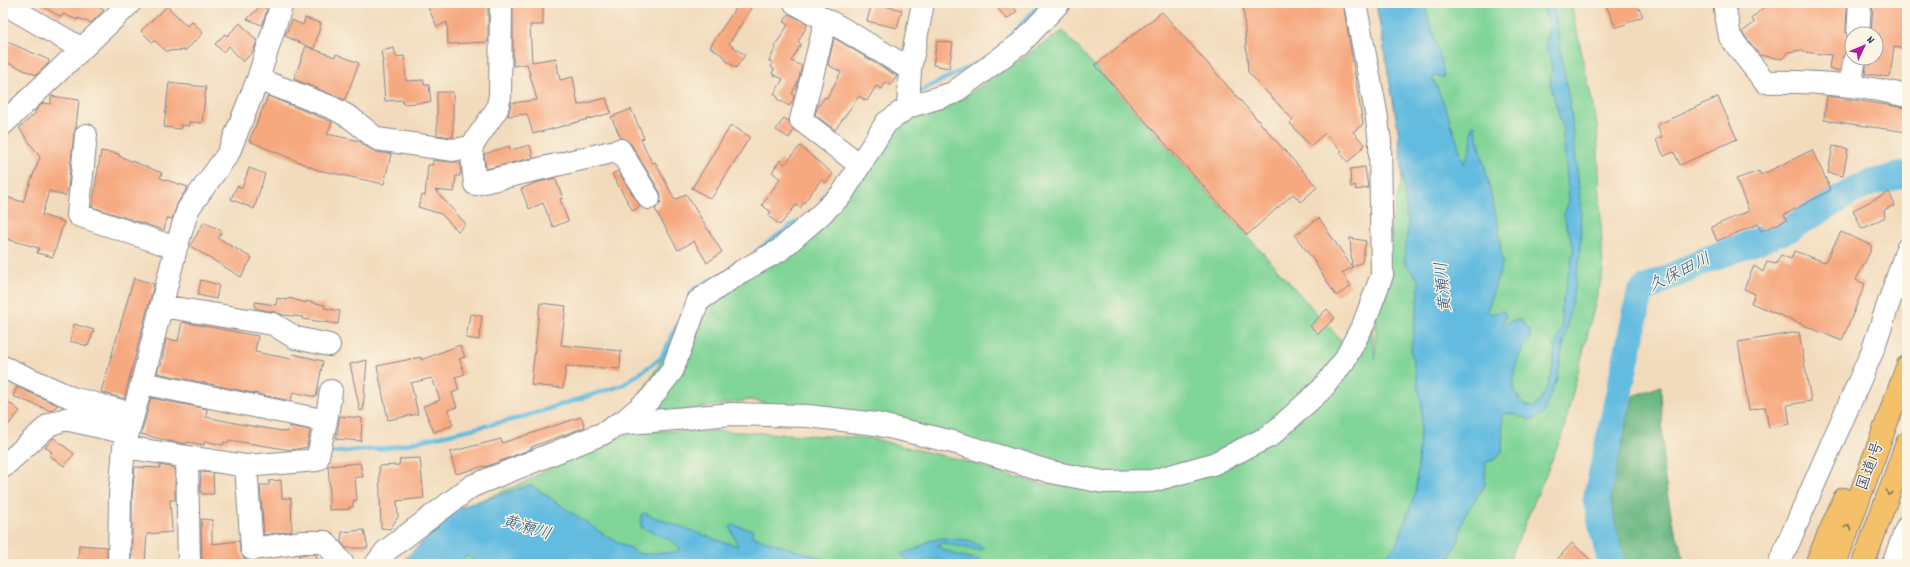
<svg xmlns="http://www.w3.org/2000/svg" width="1910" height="567" viewBox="0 0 1910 567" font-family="Dekko,'Klee One',sans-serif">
  <rect width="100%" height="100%" fill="#fcf5e5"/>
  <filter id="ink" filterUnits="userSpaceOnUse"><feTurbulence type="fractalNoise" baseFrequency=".025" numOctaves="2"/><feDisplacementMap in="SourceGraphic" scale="8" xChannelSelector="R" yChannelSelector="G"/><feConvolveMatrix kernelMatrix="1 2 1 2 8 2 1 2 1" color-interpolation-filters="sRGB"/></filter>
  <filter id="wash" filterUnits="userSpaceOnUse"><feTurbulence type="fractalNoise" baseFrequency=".012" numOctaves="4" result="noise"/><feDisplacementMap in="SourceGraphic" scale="16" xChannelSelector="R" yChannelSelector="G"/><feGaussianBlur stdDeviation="0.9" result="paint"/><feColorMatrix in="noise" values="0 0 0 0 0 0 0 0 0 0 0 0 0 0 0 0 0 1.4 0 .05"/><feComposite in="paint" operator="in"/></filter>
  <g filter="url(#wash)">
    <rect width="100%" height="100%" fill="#f2dbbc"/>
    <!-- green -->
    <path fill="#7fd497" stroke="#4d827a" d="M1415,3H1571L1597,125L1603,272L1562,436L1508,564H410L455,511L523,483L587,447L630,431H722L869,438L956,459L1041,484L1156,489L1069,476L912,433L750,400L625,420L698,301L824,222L892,118L961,99L1063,31L1348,348L1371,317L1375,359L1377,289L1417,108Z"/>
    <!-- forest -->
    <path fill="#67b680" stroke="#41726f" d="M1661,386L1664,474L1672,520L1686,564H1624L1610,498L1633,396Z"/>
    <!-- water -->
    <path fill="#63bce0" stroke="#3f769f" d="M1376,3H1424L1441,59L1444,77L1442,79L1435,75L1433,78L1448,114L1464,164L1471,148L1472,126L1475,125L1499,229L1502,264L1487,311L1490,314L1503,311L1506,314L1503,327L1510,321L1521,320L1530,331V340C1527,344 1523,348 1521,353C1510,373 1509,402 1534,408L1545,393L1552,373L1555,346L1562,327L1561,309L1574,248L1566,224L1564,214L1569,201L1562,125L1550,84L1552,67L1546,44L1549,23L1545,15L1543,3H1553L1571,113L1581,207L1580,258L1557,378L1543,414L1533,420C1522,418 1514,412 1503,414L1502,452L1495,460L1486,462L1485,485L1463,518L1459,538L1449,560L1436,564H1379L1397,544L1416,490L1422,406L1411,350L1418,301L1419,281L1404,262L1408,227L1398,129Z
      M531,485L606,536L641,554L677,552L680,548L670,540L641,527V515L643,513L720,541L738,546L730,527L732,525L753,530L751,536L839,564H554L520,562L481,564L467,556L458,564H400L458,508Z
      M942,538L968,540L984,548L977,550L943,543L938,545V547L957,555L983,561L989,564H949L938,559H928L918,564H906L908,560L901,554L916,549L929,541Z"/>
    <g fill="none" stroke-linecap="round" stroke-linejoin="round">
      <!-- stream -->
      <path stroke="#63bce0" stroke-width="4.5" d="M1001,46L1041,3
        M916,93L975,64
        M822,199L840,177
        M756,251L795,223
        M691,296L693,290L709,280
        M325,453L389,448L519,418L623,385L661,358L678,324"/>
      <!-- river -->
      <path stroke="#63bce0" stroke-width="27" d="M1611,564L1596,500L1640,294L1643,290L1704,261L1789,229L1853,191L1871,183L1907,174"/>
    </g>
    <g id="blocks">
      <!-- building -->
      <path fill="#f6a87f" d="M37,3H90L104,10L91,23L78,18V20L63,14L61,17Z
        M426,3H488V42L448,44L447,22L437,27Z
        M513,3H543V25H530L532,62L556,58L560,80L573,77L578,105L606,98L611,113L533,134L527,114L508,116L511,103L537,100L527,64L513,66Z
        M739,3H754L729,44L745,55L736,68L725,60L726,58L710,47Z
        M872,3L902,10L897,28L867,21Z
        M993,3H1010L1017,11L1007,19Z
        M1243,3H1343L1363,124L1353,132L1365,145L1348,162L1340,153L1342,151L1325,133L1310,146L1290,123L1293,120L1248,72Z
        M1605,3H1636L1643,16L1616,28Z
        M1768,3H1847L1846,33L1849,42L1848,48L1843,56L1840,71L1829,68L1831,55L1803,52V50L1788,52L1782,59L1759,55L1742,32L1754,23L1752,18Z
        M1873,3H1907V49L1894,47L1890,77L1865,74L1867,58H1876V34H1871Z
        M262,5L267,10L262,25L247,19Z
        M167,6L187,26L192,21L203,33L186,50L166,51L155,41L152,42L141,31Z
        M1162,12L1317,187L1301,202L1293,194L1247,235L1095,65Z
        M789,14L808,24L798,42L801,44L791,61L802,66L798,81L792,94L794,95L793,100L789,106L777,99L778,97L774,94L783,79L772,74L774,69L771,67L773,63L769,61L776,47H774L788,25L784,22Z
        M305,18L321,23L314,49L285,36L292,20L303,25Z
        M240,23L257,41L253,52L243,62L229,46L223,52L215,44L225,34L227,36Z
        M834,38L897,76L891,85L886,82L882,89L876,86L867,101L859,96L835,130L815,115L817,108L825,97L827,98L841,72L828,65Z
        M3,40L49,60L48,64L36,75L3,61Z
        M937,41L953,43L949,68L933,65Z
        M306,46L335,57L336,54L359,63L345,100L294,79Z
        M394,48L396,57L404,56L406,81L424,80V85H429L431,102L403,104L402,100L385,101L382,62H383L381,51Z
        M169,83L206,87L202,123L189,122V126L180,125L181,129L164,127Z
        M437,92H453V137L437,135Z
        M51,96L79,100L76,127L74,134L68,188L65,196L49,191L42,215L64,222L53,257L37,253L39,248L3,238V196L23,202L40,157L19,128L35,114L36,110L43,103L51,104Z
        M268,96L332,122L327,134L360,141L363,145L376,152L391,154L384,184L318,170L249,141Z
        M1827,96L1907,108V132L1824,120Z
        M1718,97L1737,139L1680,165L1674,152L1664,156L1656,140L1662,137L1657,125Z
        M631,109L644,138L641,139L652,163L655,162L675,200L686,194L722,252L707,263L694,241L678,250L655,209L660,204L661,197L660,192L631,144L625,139L621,138L611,117Z
        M784,118L789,121L794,130L789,138L776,130Z
        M731,125L750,137L711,199L692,188Z
        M530,145L533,158L486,169L484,154L509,146L510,150Z
        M800,146L833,174L825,183L821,180L800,208L796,205L780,225L768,216L771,212L762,205L780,179L772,172L780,160L785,164Z
        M1833,146L1848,149L1843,176L1828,173Z
        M1812,150L1831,190L1784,215L1787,220L1761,231L1758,224L1717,241L1711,227L1749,211L1736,179L1759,171L1761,175Z
        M101,151L119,154V156L162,173L160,178L188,187L178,202L172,219L167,218L164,230L92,207Z
        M433,160L451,162H460L461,174H460V176H456L454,192L435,190L466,224L458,231L441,214L418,207L422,195L425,196L428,165H433Z
        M1365,167L1368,188L1356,190L1355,185L1351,187L1350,169Z
        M249,168L265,174L254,209L231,199L237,186L242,188Z
        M618,171L640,206L633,211L612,174Z
        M555,178L563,198L560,199L568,221L553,227L543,203L529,209L521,189L535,183Z
        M1889,192L1895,205L1884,210L1885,217L1862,229L1853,210Z
        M1319,218L1352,267L1350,238L1366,241L1362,262L1342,273L1351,286L1336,296L1312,258L1295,236Z
        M204,222L222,231L218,238L252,258L241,277L190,246Z
        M1841,232L1871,245V250L1856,280L1865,284L1842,341L1751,303L1755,294L1744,289L1754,266L1763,272L1767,262L1776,264L1781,255L1791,259L1794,251L1825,262Z
        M134,278L154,284L124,399L101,392Z
        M201,280L219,285L216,299L198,295Z
        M277,298L288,300L289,298L306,303V301L325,305L324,308L340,311L338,324L302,319L303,317L283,315L275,312L255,308V302L276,305Z
        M540,303L566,306L561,345L621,351L620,369L566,366L563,388L531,385Z
        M1327,309L1335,318L1318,334L1310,326Z
        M470,314L482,316L479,340L466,338Z
        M182,322L258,336L255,352L292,359L293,354L323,361L316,397L293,392L291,401L157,373L159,365H161L166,339L178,341Z
        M74,324L94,330L88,346L70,341Z
        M1799,332L1811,401L1787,405L1790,424L1769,428L1765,407L1749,410L1738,342Z
        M460,345L465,357L459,359L465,374L455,377L459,390L452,393L457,407L448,410L453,425L434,432L423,406L440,400L432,378L411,383L418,414L388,420L377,366L421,357V360Z
        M367,360L363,410L360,411L350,364Z
        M17,387L58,405L51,411L13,396Z
        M3,398L20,411L3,431Z
        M151,398L207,409L206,417L240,424L288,432L289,426L310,430L307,447L291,450L229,440L228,443L224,442L223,445L205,441L204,445L187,442V444L169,441L141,434Z
        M340,416L362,418L361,441L336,439Z
        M581,417L585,427L531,447V449L485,467V466L456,474L450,452L501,439L502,443Z
        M54,438L74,454L64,466L49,455L52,452L45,447Z
        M420,458L424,498L397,501L398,517L390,529L381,528L379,466L399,465L400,459Z
        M360,463L363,477H355L357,500L353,501V507H349L350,509L329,510V493H330L328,466Z
        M160,465L175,468V500H170L172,532L147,534L145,564H132V496L135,467L160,468Z
        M201,472L213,473L214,494H202L200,490Z
        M281,480L282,498H291L292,531L264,535L260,485H269V481Z
        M201,519L212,520V544L239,541L240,550L244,558L245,564H202Z
        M364,530L368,548H346L341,542L342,532Z
        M1572,543L1595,564H1553Z
        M79,545L107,547V564H78Z
        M316,554L317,561L300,563L299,555Z"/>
    </g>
  </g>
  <g filter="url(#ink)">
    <use href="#blocks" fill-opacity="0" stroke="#86858d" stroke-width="1"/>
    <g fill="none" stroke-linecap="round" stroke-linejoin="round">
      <defs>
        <path id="minor" d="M3,3L82,49
          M795,3L843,29L910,69
          M1725,9L1730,37L1765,82C1813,81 1860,85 1907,96
          M826,20L801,120L860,165
          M1858,34L1860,3
          M258,79L333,108L351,118L377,139L453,150L471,147L497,109L500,96L501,3
          M1850,86L1855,58
          M908,107L953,93L1020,44L1059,3
          M3,124L130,3
          M86,135L78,215L176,248
          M471,147L475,184L620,150L649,198
          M162,306L273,324L296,338L329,345
          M3,367L72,398L133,414
          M142,383L326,421L331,391
          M618,424L732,414L808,416L876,424L953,442L1051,472L1103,482L1152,481L1213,464L1270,436L1322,389L1344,361L1364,323L1382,275L1380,142L1376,112L1355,3
          M124,447L246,466L317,460L326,421
          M187,457L189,564
          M246,466L252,549L303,542H325L343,564
          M3,467L49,425L65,419L127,433
          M119,564L120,495L124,447L142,383L176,248L188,209L228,154L258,79L282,3
          M376,564L386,551L472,486L604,433L625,420L651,398L672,371L698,301L742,271L780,250L819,216L842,194L886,123L908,107L910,69L923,3
          M1779,564L1872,352L1907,249
          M1893,564L1907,527"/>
        <path id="highway" d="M1816,564L1844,499
          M1835,564L1907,367
          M1863,564L1907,443"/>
      </defs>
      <!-- minor casing -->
      <use href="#minor" stroke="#86858d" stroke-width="24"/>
      <!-- highway casing -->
      <use href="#highway" stroke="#86858d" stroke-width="24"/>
      <!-- minor -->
      <use href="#minor" stroke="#fff" stroke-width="22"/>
      <!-- highway -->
      <use href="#highway" stroke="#f4c16a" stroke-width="22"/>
    </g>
    <!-- one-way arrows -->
    <defs><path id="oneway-chevron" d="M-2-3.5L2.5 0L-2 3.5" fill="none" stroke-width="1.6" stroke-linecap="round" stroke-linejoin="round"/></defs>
    <g stroke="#7d7163">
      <use href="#oneway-chevron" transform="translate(1889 493) rotate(110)"/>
      <use href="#oneway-chevron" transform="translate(1848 527) rotate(-70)"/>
    </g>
  </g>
  <g text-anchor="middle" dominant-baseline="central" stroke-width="3" stroke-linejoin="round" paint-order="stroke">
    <!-- street labels -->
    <g font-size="16" fill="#1b2f5e" stroke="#fcf5e5">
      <text transform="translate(1871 466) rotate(-70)">国道1号</text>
    </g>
    <!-- water labels -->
    <g font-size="17" font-style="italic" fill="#315985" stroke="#fcf5e5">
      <text transform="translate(1680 274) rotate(-26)">久保田川</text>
      <text transform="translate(1445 287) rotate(-95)">黄瀬川</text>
      <text transform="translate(526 529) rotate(17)">黄瀬川</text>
    </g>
  </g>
  <!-- margin -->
  <rect width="1910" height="567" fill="none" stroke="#fcf5e5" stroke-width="16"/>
  <!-- north arrow -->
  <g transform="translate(1864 46) rotate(46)"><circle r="19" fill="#fcf5e5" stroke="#a2a6af"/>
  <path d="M0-3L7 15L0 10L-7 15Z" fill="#b5179e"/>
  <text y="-6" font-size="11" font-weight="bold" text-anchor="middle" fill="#1b2f5e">N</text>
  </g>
</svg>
